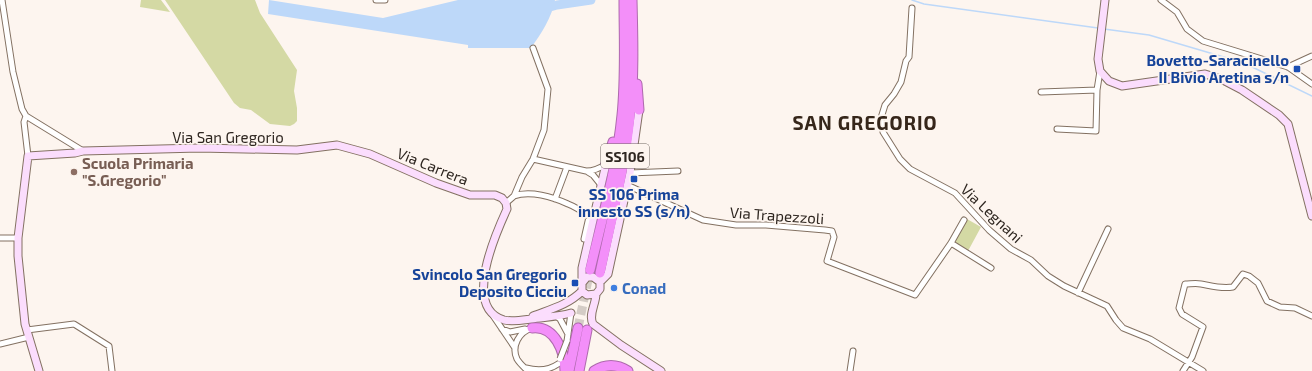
<svg xmlns="http://www.w3.org/2000/svg" width="1312" height="371" viewBox="0 0 1312 371" font-family="'Exo 2',sans-serif">
  <rect width="100%" height="100%" fill="#fdf5ef"/>
  <!-- green -->
  <path fill="#d4d9a4" d="M141,0H161L170,12L140,7Z
    M165,0H255L260,13L297,70L294,91L297,108V121L294,124L290,126L270,124L251,110L240,108L234,103Z
    M967,219L981,227L968,251L954,241Z"/>
  <!-- water -->
  <path fill="#bdd8f9" d="M269,0L383,18L458,0H555C552,17 541,34 531,48H468V45L268,14Z"/>
  <g fill="none" stroke-linecap="round" stroke-linejoin="round">
    <!-- stream -->
    <path stroke="#bdd8f9" stroke-width="1.5" d="M912,0L924,4L1098,28
      M1104,29L1149,35L1244,63L1312,96"/>
    <!-- river -->
    <path stroke="#bdd8f9" stroke-width="9" d="M543,9L557,5L591,0"/>
    <!-- highway-tunnel -->
    <path stroke="#d4ccc6" stroke-width="9" stroke-dasharray="9 4.5" stroke-linecap="butt" d="M578,328L590,270"/>
    <defs>
      <path id="street" d="M2,0L13,72L22,109L26,116L24,122L28,156
        M376,0H385
        M1161,0L1177,12L1187,29L1203,41L1288,67L1312,84
        M912,8L909,57L906,61L901,82L894,94L885,105L881,118L883,132L900,159L910,169L955,193L989,230L1011,249L1031,260L1048,276L1064,286L1107,306L1116,320L1123,328L1150,339L1203,371
        M1288,67L1312,56
        M1041,92L1097,90
        M26,116L83,151
        M1057,129L1096,131L1097,90L1100,71
        M533,159L586,171C594,171 599,169 606,164
        M588,172L593,175L601,185
        M630,173L678,171
        M627,185L703,220L736,225H766L825,230L832,231L834,237L827,261L915,295L951,243L964,220
        M514,196C530,190 553,197 568,204C576,207 583,212 589,217L584,239
        M555,199L567,167
        M506,203L514,196L522,177L533,159L544,130L548,89L533,48
        M0,238H18
        M951,243L991,268
        M1078,293L1108,229
        M492,314L515,348
        M556,316L560,319L568,334
        M502,329L510,332L525,329
        M27,330L74,324L109,346L112,371
        M567,341L571,313
        M0,344L29,337
        M526,368C538,371 548,371 558,364
        M528,371C524,367 520,364 517,359C511,346 519,332 532,328
        M850,371L853,351
        M1183,371L1192,357L1203,327L1182,314L1179,308L1185,284C1190,284 1196,283 1201,284C1212,286 1221,289 1233,287L1243,274L1249,276L1258,283L1267,301L1280,307L1295,308L1312,316"/>
      <path id="secondary" d="M1105,0L1098,59L1100,71L1109,81L1122,86L1205,74L1221,79L1242,90L1279,115L1288,124L1312,216
        M600,282L593,277H587L582,283V291L587,295L596,294L600,289V282L608,274L630,173L639,110
        M582,283V268L606,164
        M596,294C596,304 588,315 593,324L621,345L661,371
        M533,316C551,309 568,305 582,291
        M39,371L25,324L18,256V238L28,156L75,153L83,151L199,148L297,150L337,145L370,154L436,183L470,195H495L502,198L506,203L507,209C496,233 462,308 504,320C512,322 523,320 531,319C544,317 558,317 571,313"/>
      <path id="highway" d="M637,84L639,110
        M606,164L613,142
        M590,270C602,219 617,167 622,115C626,77 624,38 624,0
        M600,273C611,221 625,169 630,116C634,78 633,39 632,0
        M532,328C555,325 565,352 565,371
        M569,371L578,328
        M579,371L587,330
        M594,371C605,364 617,364 628,371"/>
    </defs>
    <!-- street casing -->
    <use href="#street" stroke="#837162" stroke-width="7"/>
    <!-- secondary casing -->
    <use href="#secondary" stroke="#837162" stroke-width="9"/>
    <!-- highway casing -->
    <use href="#highway" stroke="#ae6aad" stroke-width="11"/>
    <!-- street -->
    <use href="#street" stroke="#fff" stroke-width="5"/>
    <!-- secondary -->
    <use href="#secondary" stroke="#fbddfd" stroke-width="7"/>
    <!-- highway -->
    <use href="#highway" stroke="#f38ff9" stroke-width="9"/>
    <defs>
      <path id="street-bridge" d="M560,359L567,341"/>
    </defs>
    <!-- street-bridge casing -->
    <use href="#street-bridge" stroke="#837162" stroke-width="7" stroke-linecap="butt"/>
    <!-- street-bridge -->
    <use href="#street-bridge" stroke="#fff" stroke-width="5"/>
  </g>
  <!-- markers -->
  <g fill="#1a4fb4" stroke="#fdf5ef" stroke-width="1.5">
    <rect x="1293" y="65" width="8" height="8" rx="2"/>
    <rect x="630" y="175" width="8" height="8" rx="2"/>
    <rect x="571" y="279" width="8" height="8" rx="2"/>
  </g>
  <circle fill="#8d6e63" stroke="#fdf5ef" stroke-width="1.5" cx="74" cy="172" r="4"/>
  <circle fill="#3f7fe0" stroke="#fdf5ef" stroke-width="1.5" cx="614" cy="288" r="4"/>
  <g text-anchor="middle" dominant-baseline="central" stroke-width="3.5" stroke-linejoin="round" paint-order="stroke">
    <!-- shield labels -->
    <rect fill="#fdf5ef" stroke="#6c645e" stroke-width="1" x="601" y="144" width="48" height="24" rx="3"/>
    <g font-size="14" font-weight="bold" fill="#2e2620">
      <text x="625" y="156">SS106</text>
    </g>
    <!-- transit labels -->
    <g font-size="15" font-weight="bold" fill="#164399" stroke="#fdf5ef" text-anchor="end">
      <text x="1289" y="60">Bovetto-Saracinello<tspan x="1289" dy="17">II Bivio Aretina s/n</tspan></text>
      <text x="634" y="194" text-anchor="middle">SS 106 Prima<tspan x="634" dy="17">innesto SS (s/n)</tspan></text>
      <text x="567" y="274">Svincolo San Gregorio<tspan x="567" dy="17">Deposito Cicciu</tspan></text>
    </g>
    <!-- street labels -->
    <g font-size="15" fill="#2e2620" stroke="#fdf5ef">
      <text x="228" y="137">Via San Gregorio</text>
      <text transform="translate(433 166) rotate(22)">Via Carrera</text>
      <text transform="translate(992 213) rotate(43)">Via Legnani</text>
      <text transform="translate(777 215) rotate(4)">Via Trapezzoli</text>
    </g>
    <!-- education labels -->
    <g font-size="15" font-weight="bold" fill="#785e54" stroke="#fdf5ef" text-anchor="start">
      <text x="82" y="163">Scuola Primaria<tspan x="82" dy="17">"S.Gregorio"</tspan></text>
    </g>
    <!-- shop labels -->
    <g font-size="15" font-weight="bold" fill="#366cbe" stroke="#fdf5ef" text-anchor="start">
      <text x="622" y="288">Conad</text>
    </g>
    <!-- district labels -->
    <g font-size="19" font-weight="bold" letter-spacing="1" fill="#36261a" stroke="#fdf5ef">
      <text x="865" y="122">SAN GREGORIO</text>
    </g>
  </g>
</svg>
